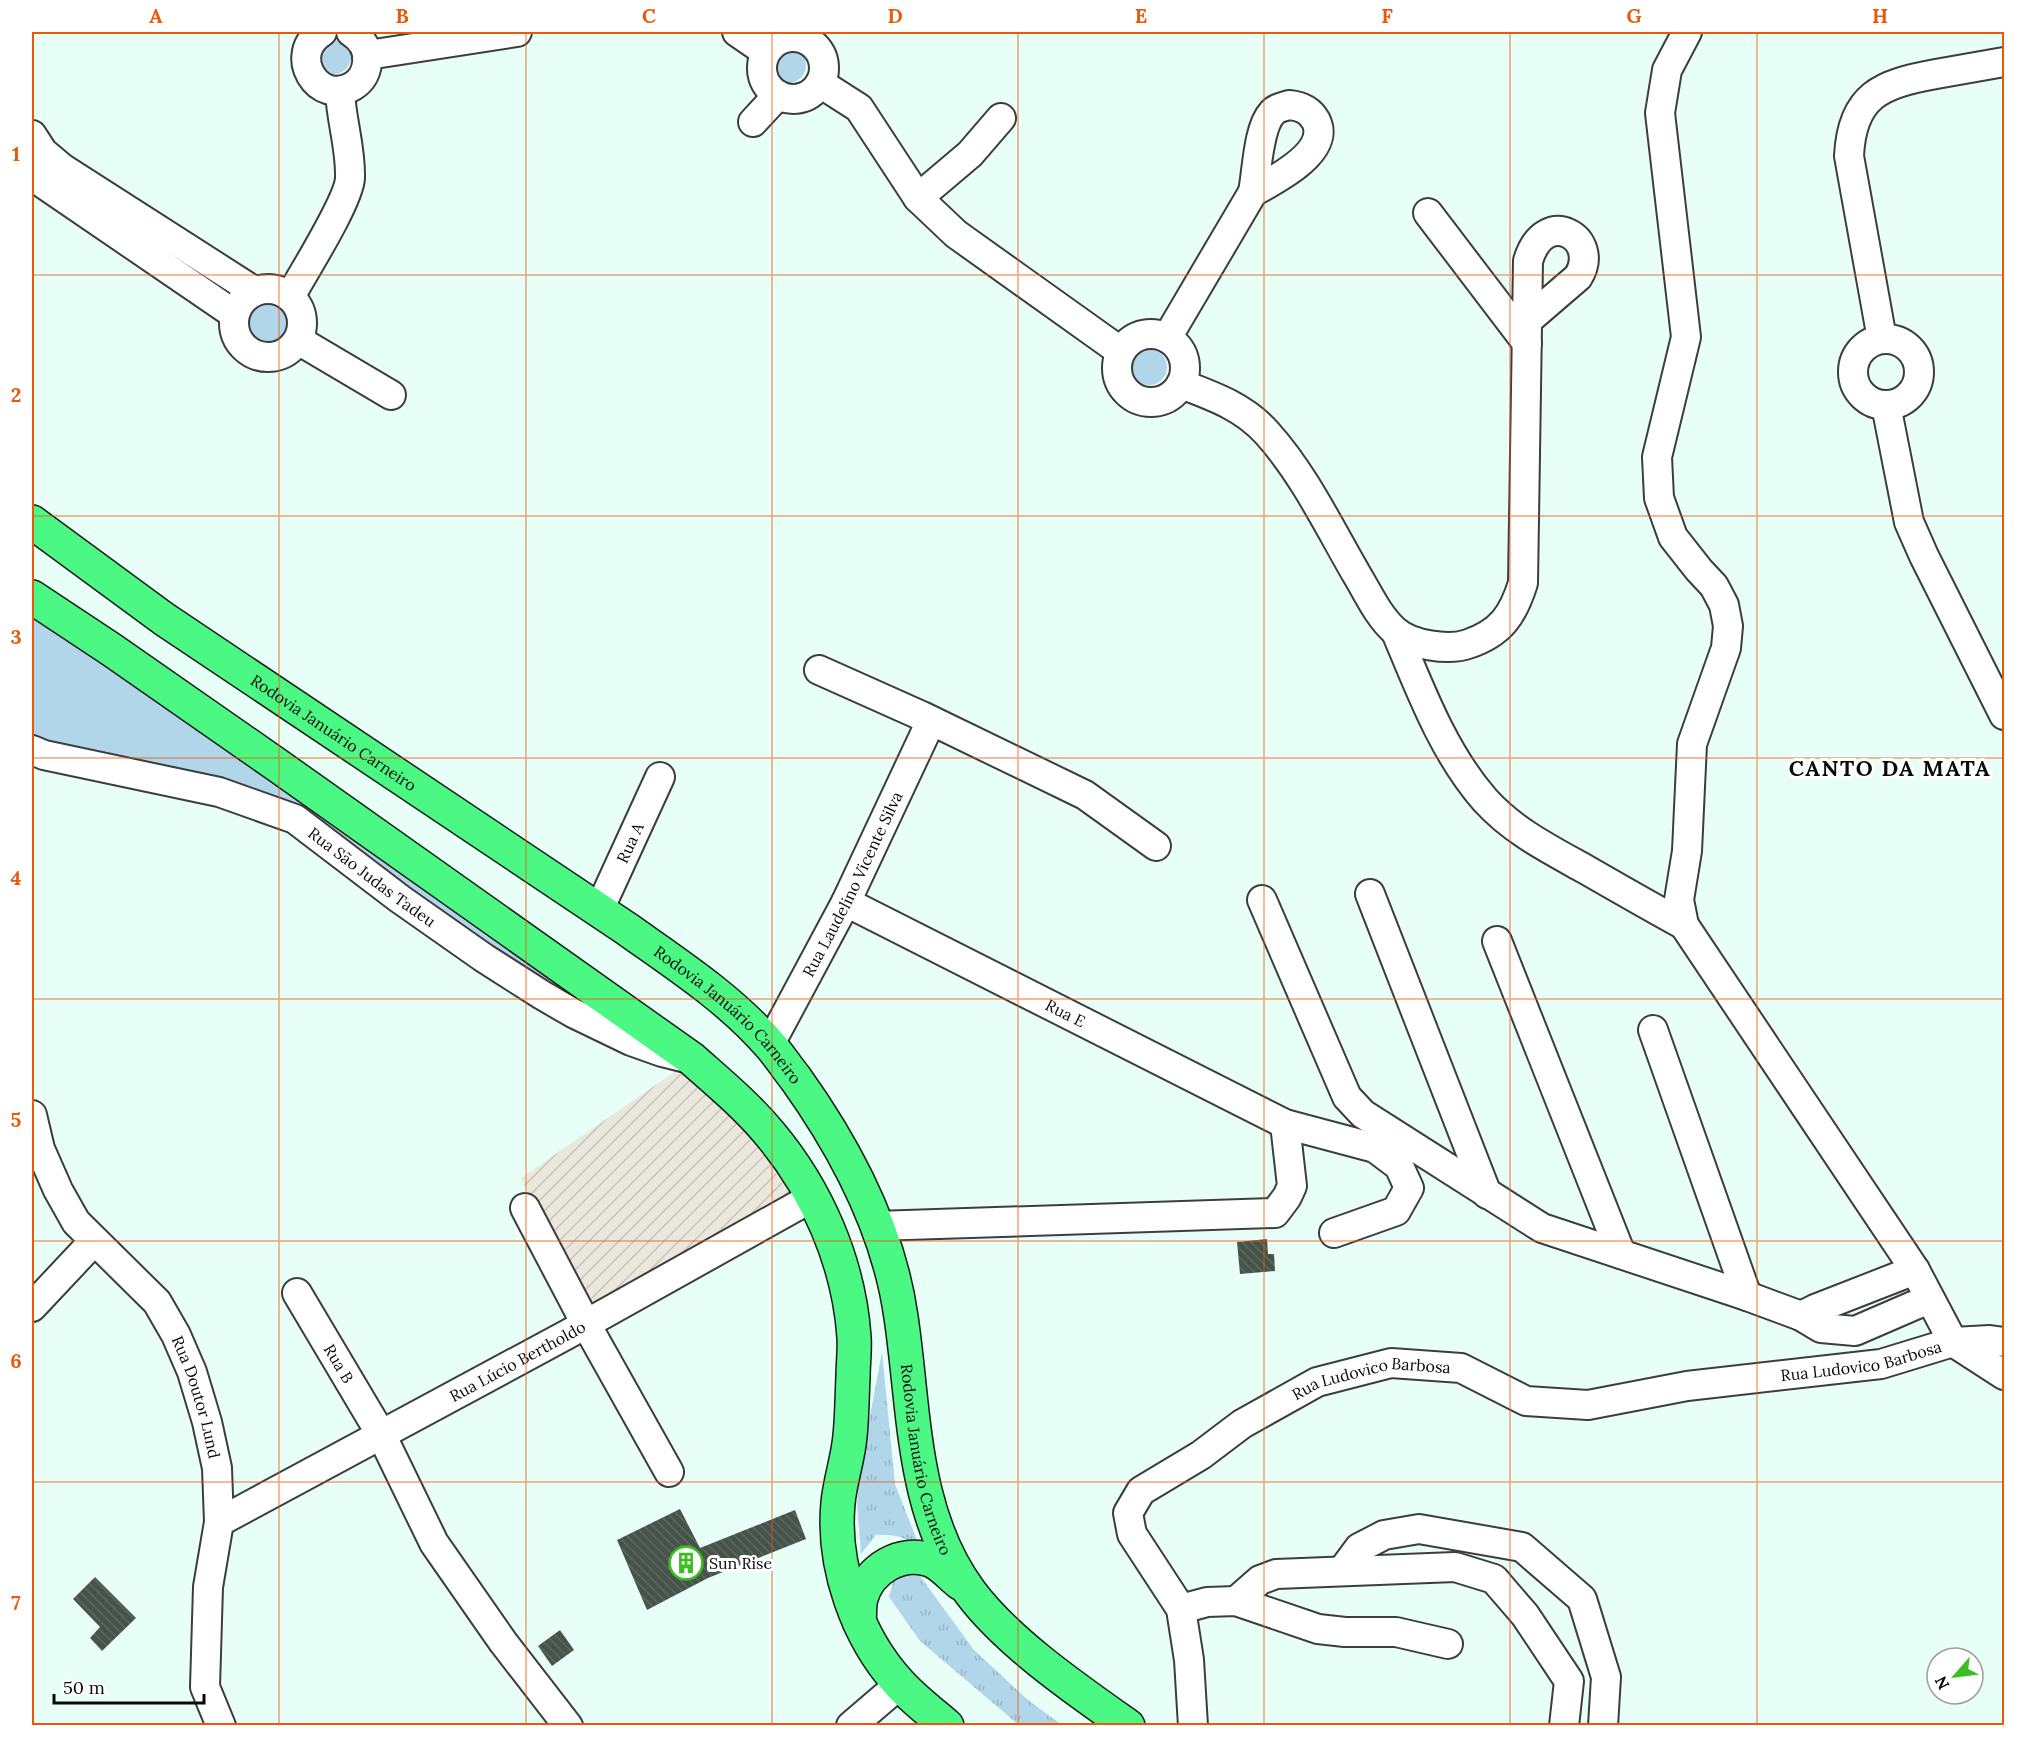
<svg xmlns="http://www.w3.org/2000/svg" width="2036" height="1757" viewBox="0 0 2036 1757" font-family="Lora,serif">
  <defs>
    <pattern id="industrial-furrows" width="10" height="10" patternUnits="userSpaceOnUse" patternTransform="scale(1.5)"><rect width="10" height="10" fill="#eae7dd"/><path d="M-1 1l2-2M0 10L10 0M9 11l2-2" fill="none" stroke="#c7c5bc"/></pattern>
    <pattern id="park-tufts" width="24" height="20" patternUnits="userSpaceOnUse" patternTransform="scale(1.5)"><rect width="24" height="20" fill="#b1d6e9"/><path d="M3 7l-1-3M5 7V3M7 7l1-3M15 17l-1-3M17 17v-4M19 17l1-3" fill="none" stroke="#97b6c6"/></pattern>
    <pattern id="building-back-hatch" width="6" height="6" patternUnits="userSpaceOnUse" patternTransform="scale(1.5)"><rect width="6" height="6" fill="#46534a"/><path d="M-1 5l2 2M0 0l6 6M5-1l2 2" fill="none" stroke="#5c6760"/></pattern>
  </defs>
  <rect width="100%" height="100%" fill="#e8fff7"/>
  <!-- industrial -->
  <path fill="url(#industrial-furrows)" d="M683,1066L754,1134L790,1194L587,1308L521,1178Z"/>
  <!-- grass -->
  <path fill="#b1d6e9" d="M317 57a17 17 0 1 1 34 0a17 17 0 1 1-34 0Z
    M770 65a18 18 0 1 1 36 0a18 18 0 1 1-36 0Z
    M241 321a24 24 0 1 1 48 0a24 24 0 1 1-48 0Z
    M1131 367a18 18 0 1 1 36 0a18 18 0 1 1-36 0Z
    M32,604L644,1030L572,1002L327,834L32,740Z"/>
  <!-- park -->
  <path fill="url(#park-tufts)" d="M882,1352L895,1484L920,1548C904,1537 896,1534 876,1535L861,1554L857,1504L861,1464Z
    M895,1574L920,1576L974,1650L1028,1700L1062,1725H1019L920,1641L889,1597Z"/>
  <!-- building -->
  <path fill="url(#building-back-hatch)" d="M1267,1239L1268,1254H1274L1275,1271L1240,1274L1237,1242Z
    M680,1509L700,1548L795,1510L806,1539L708,1578L647,1610L617,1540Z
    M95,1577L136,1618L102,1651L90,1638L100,1627L73,1599Z
    M560,1630L574,1650L552,1666L538,1646Z"/>
  <g fill="none" stroke-linecap="round" stroke-linejoin="round">
    <defs>
      <g id="minor">
        <path d="M322,32C286,54 318,107 353,86C361,81 366,73 367,63C369,49 362,39 351,32"/>
        <path d="M737,32L766,52"/>
        <path d="M1687,32L1667,70L1660,113L1686,337L1657,457L1659,498L1673,537L1699,570L1714,586L1724,605L1728,626L1726,648L1692,744L1687,851L1679,900L1684,925L1915,1270L1953,1342L2004,1375"/>
        <circle cx="793" cy="68" r="31"/>
        <path d="M368,55L517,32"/>
        <path d="M820,83L859,108L918,198L956,234L1120,351"/>
        <path d="M1289,105C1301,106 1310,110 1316,121C1331,152 1275,180 1253,192C1257,172 1258,128 1272,113C1276,108 1283,107 1289,105Z"/>
        <path d="M753,122L778,95"/>
        <path d="M32,135L43,152L62,168L254,291"/>
        <path d="M32,176L234,314"/>
        <path d="M918,198L970,154L1001,118"/>
        <path d="M1428,213L1527,343"/>
        <circle cx="268" cy="323" r="34"/>
        <path d="M290,297C303,273 349,201 350,178C351,148 341,120 340,91"/>
        <circle cx="1151" cy="368" r="34"/>
        <path d="M1167,338L1253,192"/>
        <path d="M1882,339L1849,156C1852,95 1881,84 1936,74C1959,70 1982,66 2004,62"/>
        <circle cx="1886" cy="372" r="33"/>
        <path d="M298,340L391,395"/>
        <path d="M1181,384C1213,396 1244,407 1267,433C1304,474 1329,527 1357,575C1368,593 1378,616 1395,631C1411,645 1448,651 1468,644C1501,633 1513,615 1523,583L1528,261C1545,204 1602,239 1578,277L1528,320"/>
        <path d="M1886,405L1909,522L1924,556L2004,715"/>
        <path d="M1396,632C1420,689 1443,752 1485,800C1513,831 1549,849 1585,869C1618,888 1651,907 1684,925"/>
        <path d="M819,670L922,716L1085,795L1156,846"/>
        <path id="s1" d="M32,750L44,755L219,792L295,819L400,899L484,958L542,995L573,1013L631,1041L662,1052L682,1057"/>
        <path d="M1370,894L1487,1194"/>
        <path d="M1262,900L1347,1097L1363,1114L1542,1228L1747,1296L1801,1316L1821,1328L1855,1331L1929,1299"/>
        <path id="s2" d="M846,902L1285,1124L1375,1148L1399,1166L1409,1188L1396,1211L1334,1233"/>
        <path id="s3" d="M599,910L660,777"/>
        <path d="M1497,941L1621,1254"/>
        <path d="M1653,1030L1747,1296"/>
        <path id="s4" d="M770,1044L846,902L931,721"/>
        <path id="s5" d="M32,1115L40,1149L58,1190L76,1222L157,1302L176,1335L192,1372L207,1422L217,1468L219,1522L208,1587L205,1687L221,1726"/>
        <path d="M525,1208L586,1324L669,1472"/>
        <path d="M876,1226L1275,1213L1287,1197L1292,1186L1285,1124"/>
        <path id="s6" d="M297,1293L382,1436L434,1543L503,1642L568,1726"/>
        <path d="M32,1307L94,1241"/>
        <path d="M1801,1316L1815,1309L1915,1270"/>
        <path id="s7" d="M219,1522L568,1334L813,1197"/>
        <path d="M1342,1571L1359,1548L1384,1535L1419,1529L1522,1547L1582,1599L1606,1677L1603,1726"/>
        <path d="M1236,1601L1260,1580L1276,1574L1455,1567L1494,1579L1525,1615L1569,1681L1564,1726"/>
        <path d="M1181,1609L1207,1602L1236,1601L1318,1629L1345,1632H1396L1448,1644"/>
        <path d="M851,1726L900,1684"/>
        <path id="s8" d="M1193,1726L1189,1660L1181,1609L1132,1534L1128,1513L1141,1491L1201,1455L1242,1424L1317,1382L1391,1363L1461,1368L1526,1401L1588,1405L1687,1386L1881,1364L1953,1342L1990,1340L2004,1342"/>
      </g>
      <g id="highway">
        <path id="s9" d="M32,522L164,619L627,929C676,964 729,998 769,1044C779,1055 787,1068 796,1079C846,1149 889,1231 901,1317C915,1411 911,1512 970,1592C1007,1642 1077,1690 1128,1726"/>
        <path d="M32,597L112,650L277,765L692,1059C719,1083 747,1106 770,1134C817,1190 849,1263 854,1337C855,1350 853,1364 853,1377C852,1397 852,1417 850,1436C848,1459 840,1481 838,1503C832,1566 857,1637 899,1683C913,1699 931,1712 947,1726"/>
        <path d="M859,1621C860,1614 859,1605 861,1598C869,1569 901,1550 930,1560C941,1564 951,1576 960,1583"/>
      </g>
    </defs>
    <!-- minor casing -->
    <use href="#minor" stroke="#3d3d3d" stroke-width="32"/>
    <!-- highway casing -->
    <use href="#highway" stroke="#1b1b1b" stroke-width="36"/>
    <!-- minor -->
    <use href="#minor" stroke="#fff" stroke-width="28"/>
    <!-- highway -->
    <use href="#highway" stroke="#4cf884" stroke-width="33"/>
  </g>
  <!-- grid -->
  <path fill="none" stroke="#e8590c" stroke-width="1.5" stroke-opacity="0.55" d="M279,32V1726M526,32V1726M772,32V1726M1018,32V1726M1264,32V1726M1510,32V1726M1757,32V1726M32,275H2004M32,516H2004M32,758H2004M32,999H2004M32,1241H2004M32,1482H2004"/>
  <!-- icons -->
  <defs>
    <symbol id="building-ring" viewBox="-11 -11 22 22"><circle r="9.5" fill="#fff" stroke="#3cbd20" stroke-width="1.5"/><path d="M-4-6H4V6H1V3H-1V6H-4ZM-2.5-4.3h1.7v1.8h-1.7ZM.8-4.3h1.7v1.8H.8ZM-2.5-1h1.7V.8h-1.7ZM.8-1h1.7V.8H.8Z" fill="#3cbd20"/></symbol>
  </defs>
  <g fill-rule="evenodd">
    <use href="#building-ring" x="667" y="1544" width="38" height="38"/>
  </g>
  <g text-anchor="middle" dominant-baseline="central" stroke-width="6" stroke-linejoin="round" paint-order="stroke">
    <!-- street labels -->
    <g font-size="16" fill="#0a0a0a" stroke="#fff">
      <text stroke="none"><textPath href="#s9" startOffset="368">Rodovia Januário Carneiro</textPath></text>
      <text stroke="none"><textPath href="#s3" startOffset="74">Rua A</textPath></text>
      <text stroke="none"><textPath href="#s1" startOffset="369">Rua São Judas Tadeu</textPath></text>
      <text stroke="none"><textPath href="#s4" startOffset="180">Rua Laudelino Vicente Silva</textPath></text>
      <text stroke="none"><textPath href="#s2" startOffset="246">Rua E</textPath></text>
      <text stroke="none"><textPath href="#s9" startOffset="854">Rodovia Januário Carneiro</textPath></text>
      <text stroke="none"><textPath href="#s8" startOffset="1020">Rua Ludovico Barbosa</textPath></text>
      <text stroke="none"><textPath href="#s7" startOffset="339">Rua Lúcio Bertholdo</textPath></text>
      <text stroke="none"><textPath href="#s6" startOffset="82">Rua B</textPath></text>
      <text stroke="none"><textPath href="#s8" startOffset="516">Rua Ludovico Barbosa</textPath></text>
      <text stroke="none"><textPath href="#s5" startOffset="334">Rua Doutor Lund</textPath></text>
      <text stroke="none"><textPath href="#s9" startOffset="1356">Rodovia Januário Carneiro</textPath></text>
    </g>
    <!-- poi labels -->
    <g font-size="16" fill="#0a0a0a" stroke="#fff" text-anchor="start">
      <text x="709" y="1563">Sun Rise</text>
    </g>
    <!-- district labels -->
    <g font-size="22" font-weight="bold" letter-spacing="1.5" fill="#0a0a0a" stroke="#fff">
      <text x="1890" y="768">CANTO DA MATA</text>
    </g>
  </g>
  <!-- border -->
  <rect width="2036" height="1757" fill="none" stroke="#ffffff" stroke-width="66"/>
  <!-- north arrow -->
  <g transform="translate(1955 1676) rotate(242)"><circle r="28" fill="#ffffff" stroke="#9d9d9d" stroke-width="1.5"/>
  <path d="M0-4.5L10 22L0 15L-10 22Z" fill="#3cbd20"/>
  <text y="-9" font-size="16" font-weight="bold" text-anchor="middle" fill="#0a0a0a">N</text>
  </g>
  <!-- scale -->
  <path d="M54 1694v9h150v-9" fill="none" stroke="#0a0a0a" stroke-width="3"/>
  <text x="63" y="1694" font-size="18" fill="#0a0a0a" stroke="#ffffff" stroke-width="4.5" paint-order="stroke">50 m</text>
  <rect x="33" y="33" width="1970" height="1691" fill="none" stroke="#e8590c" stroke-width="2"/>
  <g font-size="20" text-anchor="middle" font-weight="bold" fill="#e8590c">
    <text x="156" y="23">A</text>
    <text x="402" y="23">B</text>
    <text x="649" y="23">C</text>
    <text x="895" y="23">D</text>
    <text x="1141" y="23">E</text>
    <text x="1387" y="23">F</text>
    <text x="1634" y="23">G</text>
    <text x="1880" y="23">H</text>
    <text x="16" y="161">1</text>
    <text x="16" y="402">2</text>
    <text x="16" y="644">3</text>
    <text x="16" y="885">4</text>
    <text x="16" y="1127">5</text>
    <text x="16" y="1368">6</text>
    <text x="16" y="1610">7</text>
  </g>
</svg>
